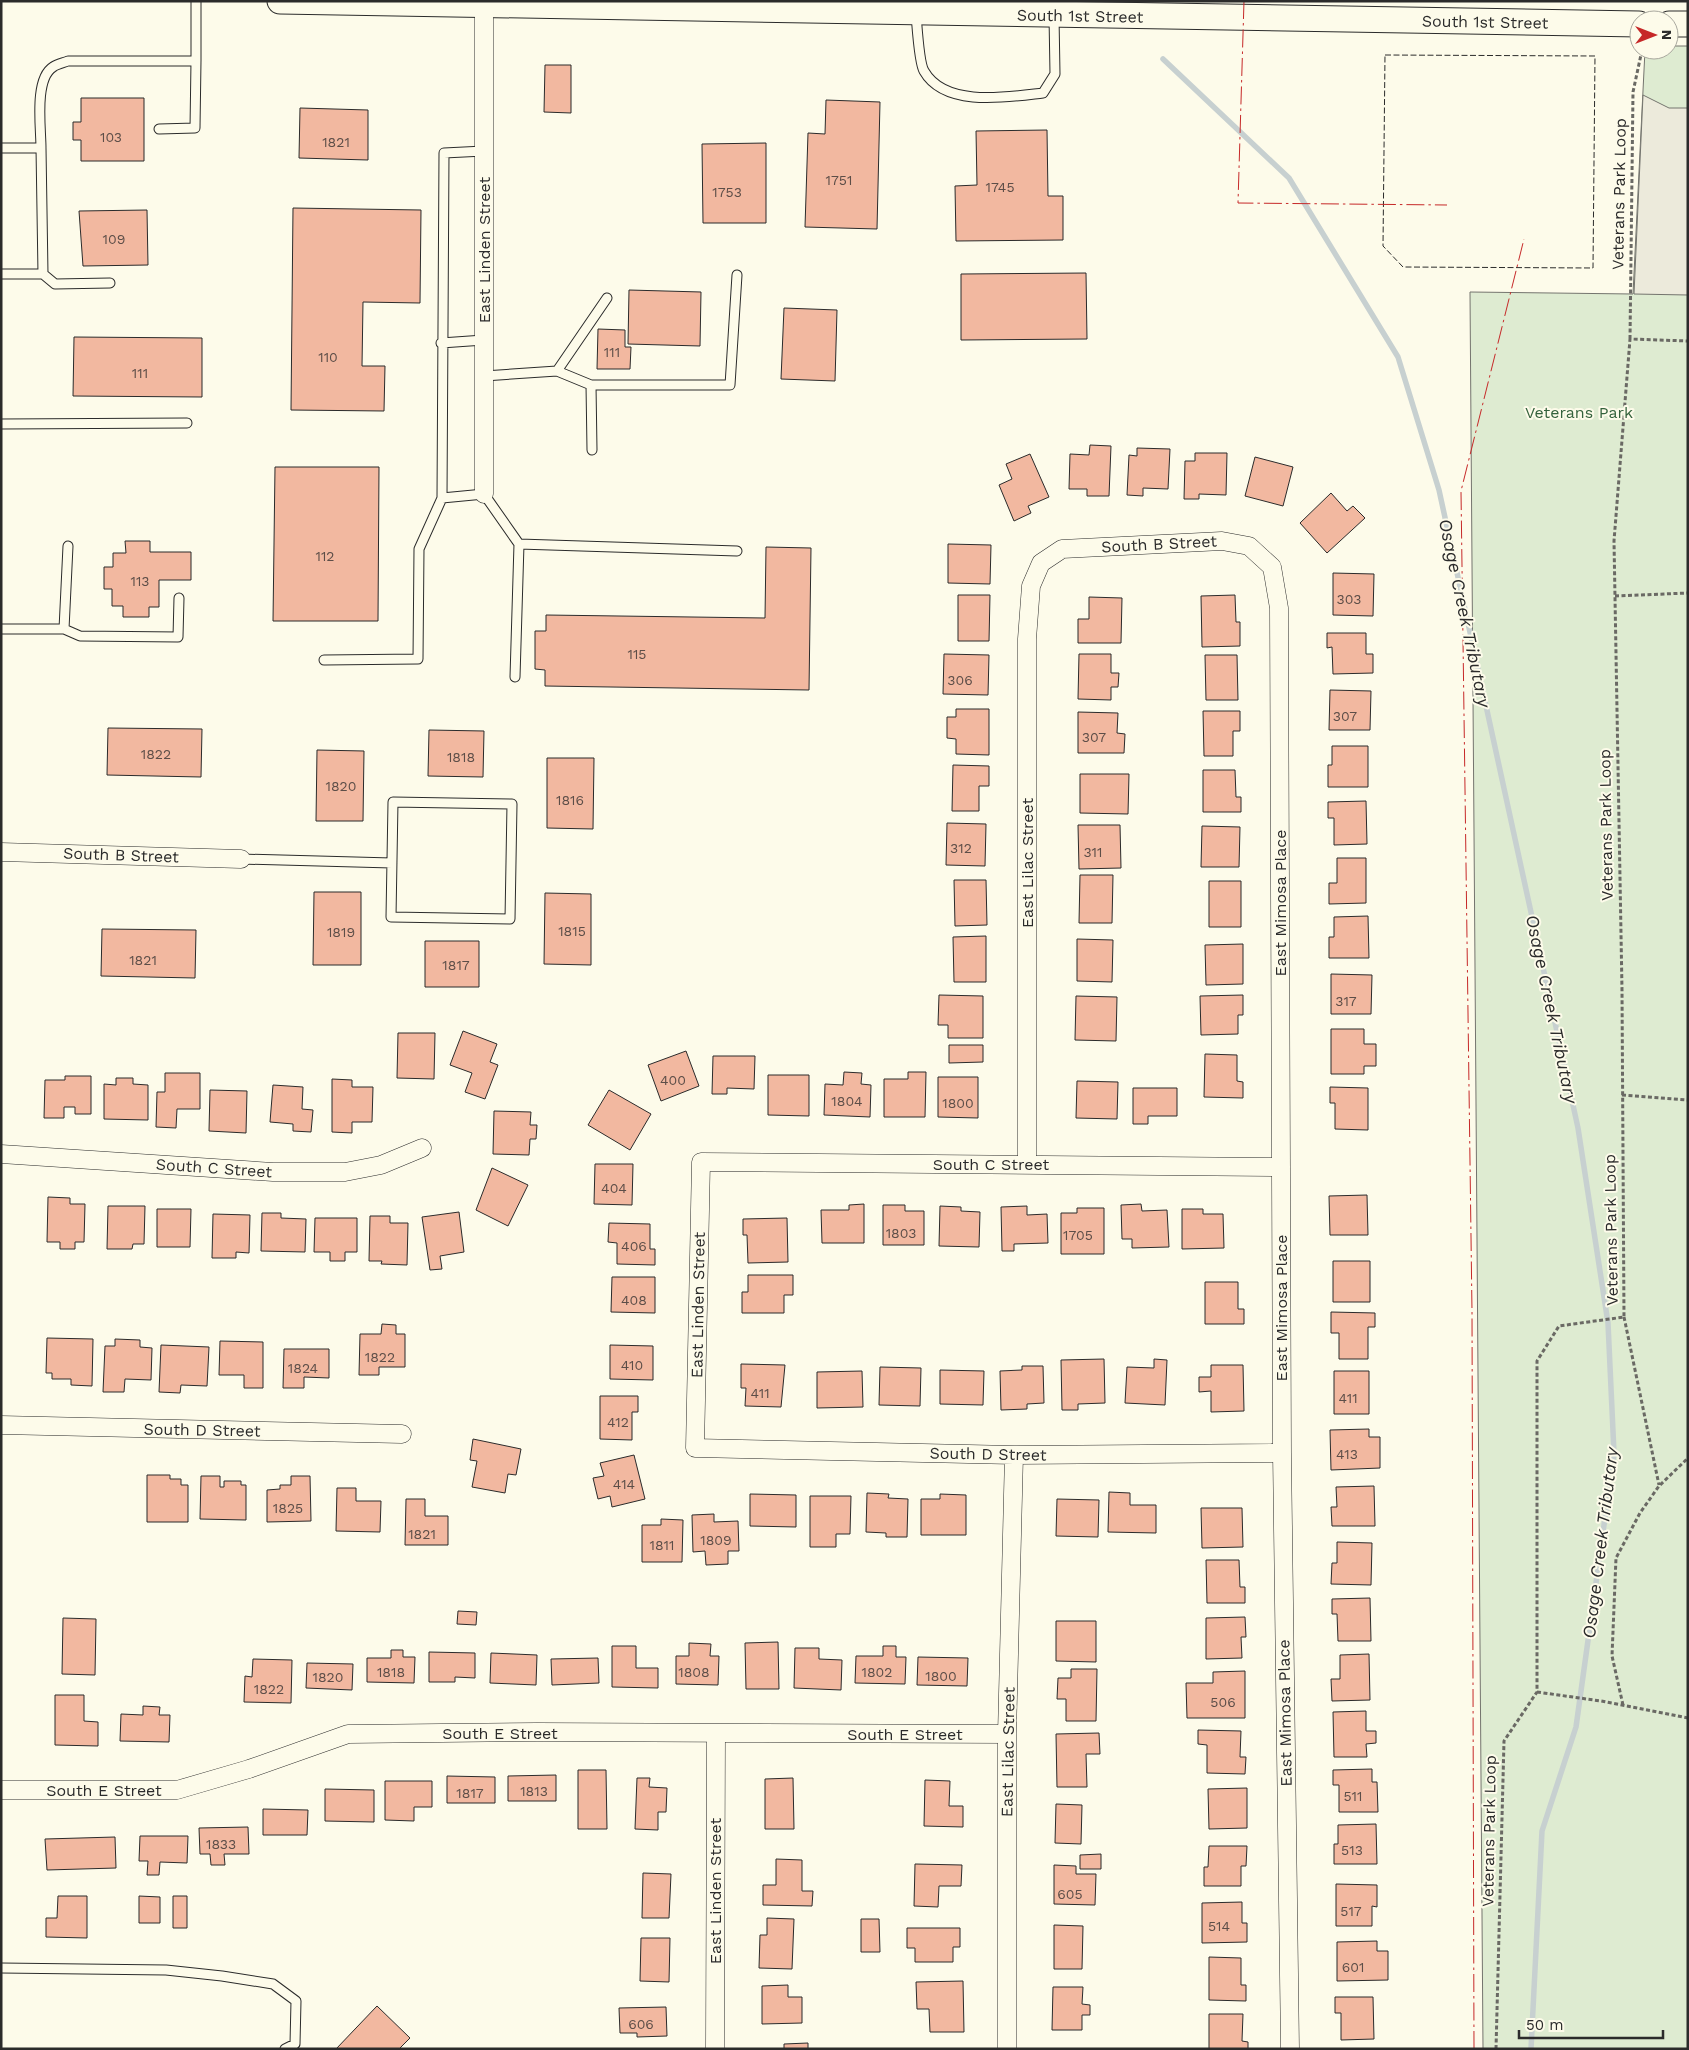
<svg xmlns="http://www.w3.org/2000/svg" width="1689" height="2050" viewBox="0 0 1689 2050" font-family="'Work Sans',sans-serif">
  <rect width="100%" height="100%" fill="#fdfbea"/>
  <!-- green -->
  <path fill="#deebd1" stroke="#74746e" d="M1669,46H1688V2049H1483L1470,292L1633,294L1645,50H1669Z"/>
  <!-- parking -->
  <path fill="#eceadb" stroke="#74746e" d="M1643,95L1669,108H1688V295L1634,294Z"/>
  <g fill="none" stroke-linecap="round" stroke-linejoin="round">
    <!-- stream -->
    <path stroke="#c7d0d0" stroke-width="5.5" d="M1163,59L1289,178L1398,357L1439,490L1578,1128L1608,1323L1614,1453L1576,1727L1542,1831L1531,2049"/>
  </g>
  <!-- building -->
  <path fill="#f2b8a0" stroke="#2b2b2b" d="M545,65H571V113L544,112Z
    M81,98H144V161H81V140H73V122H81Z
    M826,100L880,102L877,229L805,227L808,133L825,134Z
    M300,108L368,110V160L299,158Z
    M1047,130L1048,196H1063V240L956,241L955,186L977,185L976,131Z
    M766,143V223H703L702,144Z
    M293,208L421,210L420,303L363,302L362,366H385L384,411L291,410Z
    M147,210L148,265L83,266L79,211Z
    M1086,273L1087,339L961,340V274Z
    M629,290L701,292L700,346L628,344Z
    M784,308L837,310L835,381L781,379Z
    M598,329L625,330V347H631L630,369H597Z
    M74,337L202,338V397L73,396Z
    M1090,445L1111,446L1109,496H1087V489H1069L1070,454L1089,455Z
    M1137,448L1170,449L1168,489L1143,488V496L1127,495L1129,455L1137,456Z
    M1195,453H1227L1226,495L1199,494V499H1184L1185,461H1195Z
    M1030,454L1049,497L1028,506L1031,513L1014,521L999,485L1012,479L1006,464Z
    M1255,457L1293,467L1283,506L1245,496Z
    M275,467H379L378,621H273Z
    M1331,493L1347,511L1353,506L1365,518L1327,553L1300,523Z
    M125,541H150V552H191V580H159V607H149V617H123V606H112V589H104V567H113V553H126Z
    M948,544L991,545L990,584L948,583Z
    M766,547L811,548L809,690L545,686V670L535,669V631H546V615L765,618Z
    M1333,573L1374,574L1373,616L1333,615Z
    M958,595H990L989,641H958Z
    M1235,595L1236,622H1240V646L1202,647L1201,596Z
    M1089,597L1122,598L1121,643H1078V619H1089Z
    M1327,633H1366V654H1373V673L1333,674L1332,647L1327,648Z
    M944,654L989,655L988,695L943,694Z
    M1079,654H1111V673H1119L1118,687H1111V700L1078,699Z
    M1205,655H1237L1238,700H1206Z
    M1330,690L1371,691L1370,730H1329Z
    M956,709H989V755L956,754V739L947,738V717H956Z
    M1203,711H1240V731H1233V756H1204Z
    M1078,712L1118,713L1117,733L1125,734L1124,753H1078Z
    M108,728L202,729L201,777L107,775Z
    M429,730L484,731L483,777L428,776Z
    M1332,746H1368V787H1328V765H1332Z
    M317,750L364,751L363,821H316Z
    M547,758H594L593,829L547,828Z
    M953,765L989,766V786H979V811H952Z
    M1203,770H1235L1236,797H1241V812H1203Z
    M1080,774H1129L1128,814L1080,813Z
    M1366,801L1367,844L1334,845V818H1328V802Z
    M947,823L986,824L985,866L946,865Z
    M1078,825H1120L1121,868L1079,869Z
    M1202,826L1240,827L1239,867H1201Z
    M1337,858H1366V903L1329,904V883H1337Z
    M1080,875H1113L1112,923H1079Z
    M954,880H986L987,925L955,926Z
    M1209,881H1241V927H1209Z
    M314,892H361V965H313Z
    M545,893L591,894V965L544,964Z
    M1368,916L1369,958H1329V937H1334V917Z
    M102,929L196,930L195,978L101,976Z
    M986,936V982H954L953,937Z
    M1077,939L1113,940L1112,982L1077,981Z
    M425,941H479V987H425Z
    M1243,944V984L1206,985L1205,945Z
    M1331,974L1372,975L1371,1014H1331Z
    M939,995L983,996V1038H948V1025H938Z
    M1243,995V1015H1238V1034L1201,1035L1200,996Z
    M1076,996L1117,997L1116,1041L1075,1040Z
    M1331,1029H1364V1044H1376V1066H1364V1074H1331Z
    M463,1031L497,1044L490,1062L498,1065L485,1099L465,1092L472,1073L450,1065Z
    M398,1033H435L434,1079L397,1078Z
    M949,1045H983V1062L949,1063Z
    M686,1051L699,1086L661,1101L648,1065Z
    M1205,1054L1237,1055V1081L1243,1082V1098L1204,1097Z
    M713,1056H755L754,1089L727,1088V1094H712Z
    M844,1072L862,1073L861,1084L871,1085L870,1117L824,1115L825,1084L843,1085Z
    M908,1072H926L925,1117H884V1079H908Z
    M165,1073H200V1109H177L176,1128L156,1127L157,1092H165Z
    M768,1075H809V1116L768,1115Z
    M65,1076H91V1114H75V1107H64V1118H44L45,1080H65Z
    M938,1077H978V1118L938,1117Z
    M116,1078H133V1084L148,1085V1120L104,1119V1084L116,1085Z
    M332,1079L352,1080V1087H373L372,1122H352V1133L332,1132Z
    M1077,1081L1118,1082L1117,1119L1076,1118Z
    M273,1085L303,1087L302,1109L313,1110L311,1132L293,1131V1124L270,1122Z
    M1330,1087L1368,1088V1130L1335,1129V1103H1330Z
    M1133,1088H1177V1116H1148V1124H1133Z
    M210,1090L247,1091L246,1133L209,1131Z
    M609,1090L651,1114L630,1150L588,1125Z
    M494,1111L531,1112L530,1125H537L536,1139H530L529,1155L493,1154Z
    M595,1164H633L632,1205L594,1204Z
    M492,1168L528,1185L508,1226L476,1210Z
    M1367,1195L1368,1235H1330L1329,1196Z
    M48,1197L70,1198V1204H85L84,1242H75V1249H60V1242H47Z
    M864,1204V1243H822L821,1210H849V1205Z
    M1141,1204L1142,1211L1167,1210L1169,1247L1132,1248V1239H1122L1121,1205Z
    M883,1205H905V1211H924V1245H883Z
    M108,1206H145L144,1244H133L132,1249H107Z
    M940,1206L961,1207V1211L980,1212L979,1247L939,1246Z
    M1027,1206V1215L1047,1214L1048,1243L1014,1244V1251H1002L1001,1207Z
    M1077,1208H1104V1254H1061V1213H1077Z
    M157,1209H191L190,1247H157Z
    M1182,1209H1203V1214H1223L1224,1248L1182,1249Z
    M459,1212L464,1252L440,1256L442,1269L430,1270L422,1217Z
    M262,1213H281V1218L306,1219L305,1252L261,1251Z
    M213,1214L250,1215L249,1253L236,1252V1258H212Z
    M370,1216H390V1223H408L407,1265L381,1264L382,1261H369Z
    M315,1218H357V1252H345V1261H330V1252H314Z
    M787,1218L788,1262L748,1263L747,1235H743V1219Z
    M609,1223L650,1224V1249H655V1265L617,1264V1243L608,1242Z
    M1333,1261H1370V1302H1333Z
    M748,1275H793V1295H784V1313H742V1292H748Z
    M612,1277H655V1313L611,1312Z
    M1205,1282H1238V1309H1244V1324H1205Z
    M1331,1312L1375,1313V1327H1368V1359H1339V1333H1331Z
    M382,1324L396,1325V1334H405V1367H379V1375H359L360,1334H381Z
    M47,1338L93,1339L92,1386L71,1385V1379H52V1373H46Z
    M115,1339L140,1340V1347L152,1348L151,1380L125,1379L124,1392H103L105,1346H115Z
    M220,1341L263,1342V1388H244V1375H219Z
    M161,1345L209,1347L207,1386L181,1385L180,1393L159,1392Z
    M610,1345L653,1346V1380L610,1379Z
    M284,1349H329V1378L304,1377V1388H283Z
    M1104,1359L1105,1403L1078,1404V1410H1062L1061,1360Z
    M1154,1359L1167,1360L1165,1405L1125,1403L1127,1367L1154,1368Z
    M741,1364L785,1365L781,1407L745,1406L746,1388H741Z
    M1211,1365H1243L1244,1411L1211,1412V1391L1199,1392V1377H1211Z
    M1022,1366H1043L1044,1403L1027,1404V1409L1001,1410L1000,1371L1022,1370Z
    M880,1367L921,1368L920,1406L879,1405Z
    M940,1370L984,1371L983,1405L940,1404Z
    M862,1371L863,1407L817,1408V1372Z
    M1334,1371H1369V1414H1334Z
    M600,1396H638V1412H632V1440L600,1439Z
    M1369,1429V1437H1380V1468L1331,1470L1330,1430Z
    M473,1439L521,1449L516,1475L508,1474L505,1493L472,1487L477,1461L470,1460Z
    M634,1455L645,1499L612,1507L610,1496L598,1499L593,1478L604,1476L600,1463Z
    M147,1475H170V1479H181V1485H188V1522H147Z
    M201,1476H220V1487H224V1481H241V1485H246V1520L200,1519Z
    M291,1476H310L311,1521L267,1522V1490L280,1489V1485H291Z
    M1374,1486L1375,1526H1332L1331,1507H1337L1336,1487Z
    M337,1488H356V1501H381L380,1532L336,1531Z
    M1109,1492L1130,1493V1505H1156V1533L1108,1532Z
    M867,1493L889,1494L888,1498L908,1499L907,1537H886V1533L866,1532Z
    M750,1494L796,1495V1527L750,1526Z
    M940,1494L966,1495V1535H921V1499H940Z
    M810,1496H851L850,1534H836V1547H810Z
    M406,1499H425V1516H448V1545H405Z
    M1057,1499L1099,1500L1098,1537L1056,1536Z
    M1201,1508H1242L1243,1547L1202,1548Z
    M714,1514V1522L738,1521L739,1551H728V1564L706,1565L705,1551L693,1552L692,1515Z
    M661,1519L683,1520L682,1562H642V1525H661Z
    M1337,1542L1372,1543L1371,1585L1331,1584L1332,1563H1337Z
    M1206,1560H1239L1240,1587H1245V1603H1207Z
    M1370,1598L1371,1641H1338L1337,1614H1332V1599Z
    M458,1611L477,1612L476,1625L457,1624Z
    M1245,1617L1246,1637H1241L1242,1658L1206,1659V1618Z
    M63,1618L96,1619L95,1675L62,1674Z
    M1056,1621H1096V1662L1056,1661Z
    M778,1642L779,1689H746L745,1643Z
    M689,1643L711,1644L710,1656H719L718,1685L676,1684V1656H689Z
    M612,1646H636V1668H658V1688L612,1687Z
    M883,1646H896V1657H906L905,1684L855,1683L856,1656H883Z
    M795,1648H819V1659L842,1660L841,1690L794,1688Z
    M391,1650H403V1657H415L414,1683L367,1682V1658H391Z
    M429,1652L475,1653V1678L455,1677V1682H429Z
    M491,1653L537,1655L536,1685L490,1683Z
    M1369,1654L1370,1700L1332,1701L1331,1679H1340V1655Z
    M918,1657L968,1658L967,1686L917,1685Z
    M598,1658L599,1683L552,1685L551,1659Z
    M253,1659L292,1660L291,1703L244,1702L245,1676L252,1677Z
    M307,1663L353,1664L352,1690L306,1688Z
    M1071,1669H1097L1096,1721H1066V1699H1057L1058,1678H1071Z
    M1245,1671V1718H1187L1186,1683H1213V1672Z
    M55,1695H84V1721L98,1722V1746L55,1745Z
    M143,1706L160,1707L159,1715H170L169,1742L120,1741L121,1714L143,1715Z
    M1366,1711V1731H1376V1743L1366,1744L1367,1757H1334L1333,1712Z
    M1198,1730L1241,1731L1240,1757H1246L1245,1774L1207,1773V1745L1198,1744Z
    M1099,1733L1100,1754H1086L1087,1787H1057L1056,1734Z
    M1372,1769V1782H1377L1378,1812H1339V1785H1333V1770Z
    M578,1770H606L607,1829H578Z
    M556,1775V1801H508V1776Z
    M447,1776L495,1777V1803H447Z
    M637,1778H650L649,1787L667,1788L666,1812H658V1830L635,1829Z
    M793,1778L794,1829H765V1779Z
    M925,1780L950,1781L949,1806H963V1827L924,1826Z
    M385,1781H432V1807H414V1821L385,1820Z
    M1247,1788V1828L1209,1829L1208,1789Z
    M325,1789L374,1790V1822L325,1821Z
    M1056,1804L1082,1805L1081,1844L1055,1843Z
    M263,1809L308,1810L307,1835H263Z
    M1376,1824L1377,1864H1334V1844H1338V1825Z
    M248,1827L249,1854H224L225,1865H211L210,1854H200L199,1828Z
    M140,1836H188L187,1863L160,1862L159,1875H147L148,1861H139Z
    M115,1837L116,1868L47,1870L45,1839Z
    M1209,1846H1247L1246,1866H1241V1886H1204V1867H1208Z
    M1101,1854V1869H1080V1855Z
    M776,1859L802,1860V1891H813L812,1906L763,1905V1885H776Z
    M915,1864L962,1865L961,1886H939L938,1907L914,1906Z
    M1054,1865L1076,1866V1874H1096L1095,1905L1054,1904Z
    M643,1873L671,1874L669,1918H642Z
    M1336,1884L1377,1885V1907L1372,1906V1926H1336Z
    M58,1896H87V1938L46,1937V1918H57Z
    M139,1896L160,1897V1923H139Z
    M173,1896H187V1928H173Z
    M1242,1902V1923H1247V1942L1202,1943V1903Z
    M767,1918L794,1919L792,1969L759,1968L760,1935H767Z
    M861,1919H879L880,1952H861Z
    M1054,1925L1083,1926L1082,1969H1054Z
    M907,1928H960V1947H953V1962H915V1948H907Z
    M641,1938H670L669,1982L640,1981Z
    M1377,1941V1951H1388V1980L1337,1981V1942Z
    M1209,1957L1241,1958V1985H1246V2001L1209,2000Z
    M963,1981L964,2032H930L929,2009H917L916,1982Z
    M788,1985V1997H802V2023L762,2024V1986Z
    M1053,1987H1083L1082,2004L1090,2005V2015H1082V2030H1052Z
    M1335,1997H1373L1374,2039L1341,2040V2013H1335Z
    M377,2006L410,2038L399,2049H336Z
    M666,2007L667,2036L637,2037V2033H620L619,2008Z
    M1209,2014H1243L1242,2041L1248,2042V2049H1209Z
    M808,2043V2049H784V2044Z"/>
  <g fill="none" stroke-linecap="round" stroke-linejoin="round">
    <defs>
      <path id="lane" d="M916,14C917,25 919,63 924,71C945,108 1008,97 1043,93L1055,74L1054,16
        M159,129L195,128L196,61
        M1,148H41L43,274H1
        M41,148C41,128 34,79 53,67C57,64 63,63 68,61H196V1
        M43,274L55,284L110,283
        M441,343L484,340
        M557,371L591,385H730L737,275
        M484,376L557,371L607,298
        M591,385L592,450
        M1,424L187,423
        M442,498L484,494L519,544L737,551
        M1,629H64L68,546
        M64,629L80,636L178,637L179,598
        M324,660L418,659L419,549L442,498L444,153L484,151
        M515,677L519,544
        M393,802L512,804L510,919L391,917Z
        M241,859L392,863
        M1,1968L166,1970L222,1976L273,1984L296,2001L295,2044L285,2049"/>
      <path id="street" d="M484,5V494
        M1,852L241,859
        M1,1154L273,1172H345L381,1165L422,1148
        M1027,1165V639L1031,586L1041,563L1062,549L1222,541L1249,546L1272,567L1279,608L1282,1453L1290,2049
        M1281,1167L701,1162L695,1448L1014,1455L1282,1453
        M1,1425L402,1434
        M1,1790H177L249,1769L348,1734L537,1732L1007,1734
        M715,2049L716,1733
        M1007,2049V1734L1014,1455"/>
      <path id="secondary" d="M280,1L1639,24
        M1669,24H1688"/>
    </defs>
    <!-- lane casing -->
    <use href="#lane" stroke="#2b2b2b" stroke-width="11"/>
    <!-- street casing -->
    <use href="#street" stroke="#2b2b2b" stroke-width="19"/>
    <!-- secondary casing -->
    <use href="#secondary" stroke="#2b2b2b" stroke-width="27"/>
    <!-- path -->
    <path stroke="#6a6964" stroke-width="3" stroke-dasharray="4 2.5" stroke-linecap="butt" d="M1630,339L1633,92L1642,50
      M1615,596L1688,593
      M1622,1095L1688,1100
      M1624,1317L1659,1485
      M1537,1692L1601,1701L1688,1718
      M1623,1705L1612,1656L1616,1558L1640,1513L1659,1486L1688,1458
      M1496,2049L1504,1741L1537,1692V1361L1559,1326L1624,1317L1622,990L1614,541L1630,339L1688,341"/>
    <!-- lane -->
    <use href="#lane" stroke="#fdfbea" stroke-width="9"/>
    <!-- street -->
    <use href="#street" stroke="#fdfbea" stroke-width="18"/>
    <!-- secondary -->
    <use href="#secondary" stroke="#fdfbea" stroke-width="25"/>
    <!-- fence -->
    <path stroke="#2b2b2b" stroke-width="1" stroke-dasharray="6 2.5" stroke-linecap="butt" d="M1385,55L1595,56L1593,268L1403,267L1383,246Z"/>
    <!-- power -->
    <path stroke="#c62828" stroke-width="1" stroke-dasharray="18 4 2.5 4" stroke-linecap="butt" d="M1244,1L1238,203L1447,205
      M1474,2049L1472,1311L1461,491L1524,239"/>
  </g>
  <g text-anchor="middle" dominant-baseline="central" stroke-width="4" stroke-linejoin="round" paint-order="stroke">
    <!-- number labels -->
    <g font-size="14" fill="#5d4e48">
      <text x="111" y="137">103</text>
      <text x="336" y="142">1821</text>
      <text x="839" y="180">1751</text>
      <text x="1000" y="187">1745</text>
      <text x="727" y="192">1753</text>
      <text x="114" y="239">109</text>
      <text x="612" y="352">111</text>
      <text x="328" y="357">110</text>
      <text x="140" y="373">111</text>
      <text x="325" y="556">112</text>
      <text x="140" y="581">113</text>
      <text x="1349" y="599">303</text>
      <text x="637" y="654">115</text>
      <text x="960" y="680">306</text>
      <text x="1345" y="716">307</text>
      <text x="1094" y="737">307</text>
      <text x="156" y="754">1822</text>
      <text x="461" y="757">1818</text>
      <text x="341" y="786">1820</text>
      <text x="570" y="800">1816</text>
      <text x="961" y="848">312</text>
      <text x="1093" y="852">311</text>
      <text x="572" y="931">1815</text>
      <text x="341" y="932">1819</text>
      <text x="143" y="960">1821</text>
      <text x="456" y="965">1817</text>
      <text x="1346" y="1001">317</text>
      <text x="673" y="1080">400</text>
      <text x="847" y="1101">1804</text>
      <text x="958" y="1103">1800</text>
      <text x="614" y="1188">404</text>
      <text x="901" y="1233">1803</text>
      <text x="1078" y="1235">1705</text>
      <text x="634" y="1246">406</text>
      <text x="634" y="1300">408</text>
      <text x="380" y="1357">1822</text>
      <text x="632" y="1365">410</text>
      <text x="303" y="1368">1824</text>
      <text x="760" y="1393">411</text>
      <text x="1348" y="1398">411</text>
      <text x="618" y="1422">412</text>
      <text x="1347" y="1454">413</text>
      <text x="624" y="1484">414</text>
      <text x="288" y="1508">1825</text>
      <text x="422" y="1534">1821</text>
      <text x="716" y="1540">1809</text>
      <text x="662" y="1545">1811</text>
      <text x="391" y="1672">1818</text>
      <text x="694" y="1672">1808</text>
      <text x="877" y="1672">1802</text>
      <text x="941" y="1676">1800</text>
      <text x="328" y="1677">1820</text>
      <text x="269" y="1689">1822</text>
      <text x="1223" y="1702">506</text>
      <text x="534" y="1791">1813</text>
      <text x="470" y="1793">1817</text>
      <text x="1353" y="1796">511</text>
      <text x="221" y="1844">1833</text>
      <text x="1352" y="1850">513</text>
      <text x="1070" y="1894">605</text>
      <text x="1351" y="1911">517</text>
      <text x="1219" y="1926">514</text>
      <text x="1353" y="1967">601</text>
      <text x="641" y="2024">606</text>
    </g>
    <!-- street labels -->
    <g font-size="16" fill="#2b2b2b" stroke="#fdfbea">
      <text transform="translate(1080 16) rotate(1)">South 1st Street</text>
      <text transform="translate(1485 22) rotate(1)">South 1st Street</text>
      <text transform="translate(1619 194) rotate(-89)">Veterans Park Loop</text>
      <text transform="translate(484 250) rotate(-90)">East Linden Street</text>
      <text transform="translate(1159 544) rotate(-3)">South B Street</text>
      <text transform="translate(1606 825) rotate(-91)">Veterans Park Loop</text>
      <text transform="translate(121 855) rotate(2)">South B Street</text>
      <text transform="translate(1027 863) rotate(-90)">East Lilac Street</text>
      <text transform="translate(1280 903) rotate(-90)">East Mimosa Place</text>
      <text x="991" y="1164">South C Street</text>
      <text transform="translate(214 1168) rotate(4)">South C Street</text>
      <text transform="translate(1611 1230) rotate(-91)">Veterans Park Loop</text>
      <text transform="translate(698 1305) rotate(-89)">East Linden Street</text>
      <text transform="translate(1281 1308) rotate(-90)">East Mimosa Place</text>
      <text transform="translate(202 1430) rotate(1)">South D Street</text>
      <text transform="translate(988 1454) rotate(1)">South D Street</text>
      <text transform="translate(1285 1713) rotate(-91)">East Mimosa Place</text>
      <text x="500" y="1733">South E Street</text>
      <text x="905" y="1734">South E Street</text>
      <text transform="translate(1008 1752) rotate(-89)">East Lilac Street</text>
      <text x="104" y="1790">South E Street</text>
      <text transform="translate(1489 1831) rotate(-89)">Veterans Park Loop</text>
      <text transform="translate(715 1891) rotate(-90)">East Linden Street</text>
    </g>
    <!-- park labels -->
    <g font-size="16" fill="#34623c" stroke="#fdfbea">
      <text x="1579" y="412">Veterans Park</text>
    </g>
    <!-- water labels -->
    <g font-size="18" font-style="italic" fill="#2b2b2b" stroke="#fdfbea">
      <text transform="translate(1465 613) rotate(78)">Osage Creek Tributary</text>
      <text transform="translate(1552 1009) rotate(78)">Osage Creek Tributary</text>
      <text transform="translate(1600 1543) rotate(-83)">Osage Creek Tributary</text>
    </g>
  </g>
  <!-- border -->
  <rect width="1689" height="2050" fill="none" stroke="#2b2b2b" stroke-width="5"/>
  <!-- north arrow -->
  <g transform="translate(1654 35) rotate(90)"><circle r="24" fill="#fdfbea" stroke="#a9a89e"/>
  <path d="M0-4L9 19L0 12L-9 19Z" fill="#c62828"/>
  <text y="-8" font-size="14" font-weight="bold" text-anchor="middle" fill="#2b2b2b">N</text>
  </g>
  <!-- scale -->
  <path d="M1519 2030v8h144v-8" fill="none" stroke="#2b2b2b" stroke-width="2.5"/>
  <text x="1526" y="2030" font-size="15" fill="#2b2b2b" stroke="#fdfbea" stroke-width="4" paint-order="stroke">50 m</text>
</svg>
